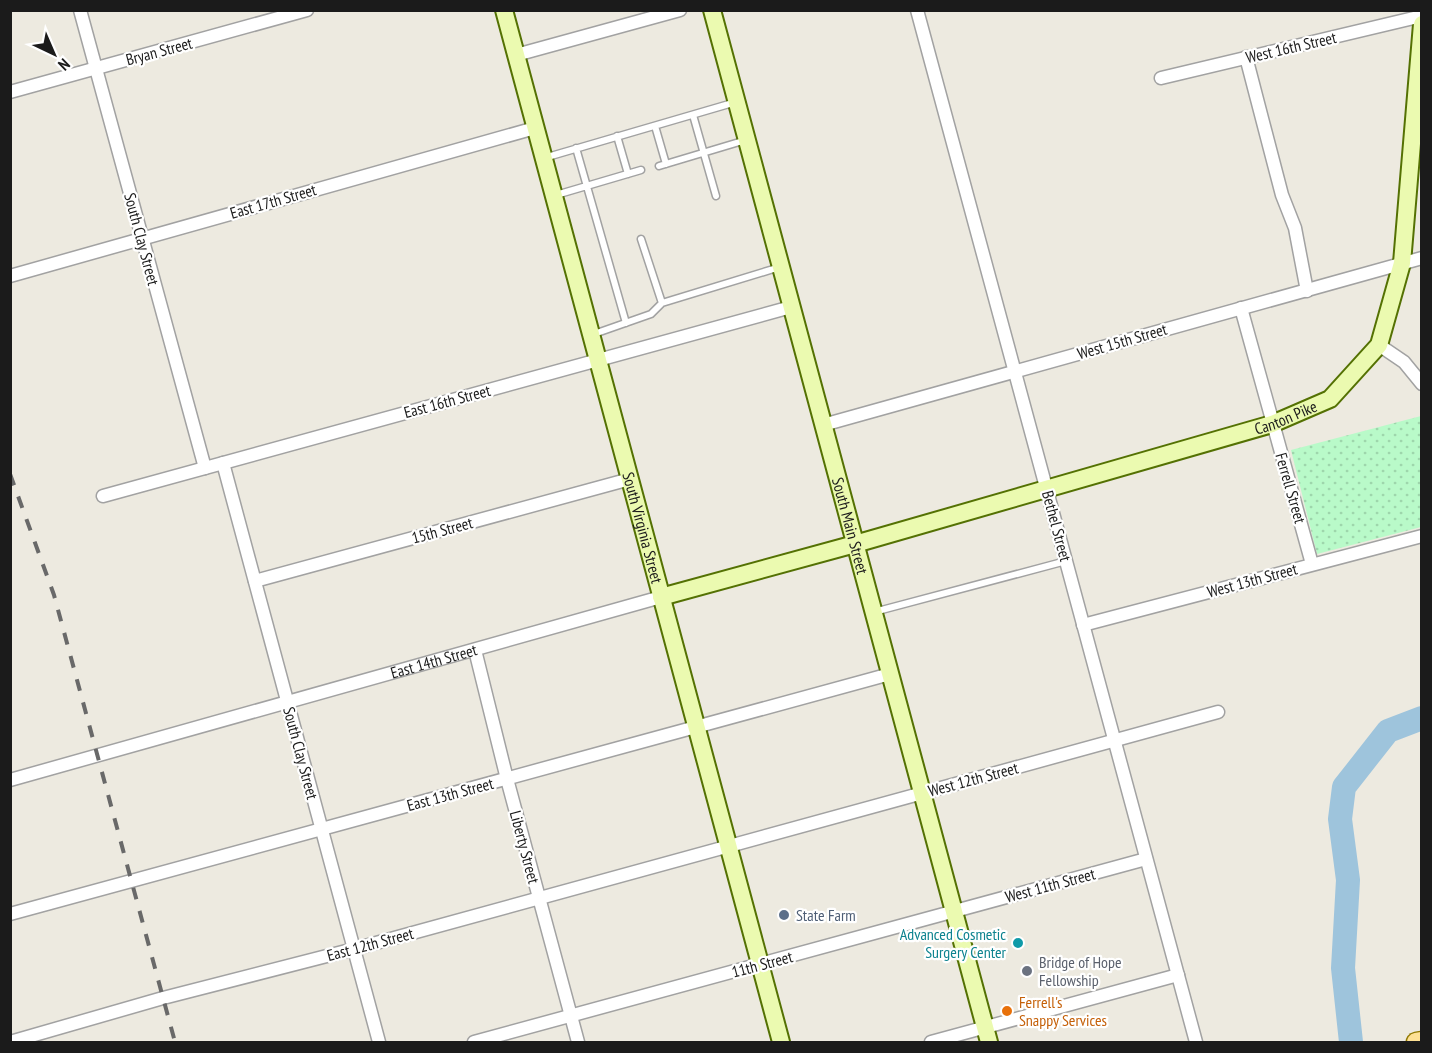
<svg xmlns="http://www.w3.org/2000/svg" width="1432" height="1053" viewBox="0 0 1432 1053" font-family="'PT Sans Narrow',sans-serif">
  <defs>
    <pattern id="park-dots" width="8" height="8" patternUnits="userSpaceOnUse" patternTransform="scale(1.5)"><rect width="8" height="8" fill="#b9fac9"/><path d="M2 2h.1M6 6h.1" fill="none" stroke="#9ed6ac" stroke-width="1.8" stroke-linecap="round"/></pattern>
  </defs>
  <rect width="100%" height="100%" fill="#edeae0"/>
  <!-- park -->
  <path fill="url(#park-dots)" d="M1421,416V527L1317,554L1291,450Z"/>
  <g fill="none" stroke-linecap="round" stroke-linejoin="round">
    <!-- river -->
    <path stroke="#9ec4dc" stroke-width="24" d="M1351,1042L1343,968L1348,880L1340,819L1344,787L1388,731L1422,718"/>
    <defs>
      <path id="lane" d="M693,115L716,196
        M655,126L666,164
        M617,136L628,174
        M576,148L626,323
        M544,158L736,102
        M659,166L746,140
        M556,195L641,170
        M641,239L662,303
        M594,334L651,314L662,303L780,267
        M874,612L1066,561"/>
      <g id="street">
        <path d="M80,10L205,468"/>
        <path d="M917,10L1196,1042"/>
        <path d="M516,55L680,10"/>
        <path d="M1246,57L1282,195L1295,228L1307,291"/>
        <path d="M1161,78L1422,16"/>
        <path d="M10,92L307,10"/>
        <path d="M10,276L535,128"/>
        <path d="M1241,308L1312,564"/>
        <path d="M1379,345L1404,362L1422,384"/>
        <path d="M823,425L1422,258"/>
        <path d="M223,463L379,1042"/>
        <path d="M103,496L791,307"/>
        <path d="M255,581L630,479"/>
        <path d="M1083,625L1422,536"/>
        <path d="M475,650L507,779L578,1042"/>
        <path id="s1" d="M10,780L661,597"/>
        <path d="M10,914L890,674"/>
        <path d="M10,1042L163,998L354,949L1218,712"/>
        <path d="M474,1042L1146,859"/>
        <path d="M931,1042L1178,975"/>
      </g>
      <g id="secondary">
        <path id="s2" d="M504,10L781,1042"/>
        <path id="s3" d="M712,10L989,1042"/>
        <path id="s4" d="M661,597L855,544L1272,424L1330,399L1379,345L1402,263L1422,24"/>
      </g>
      <path id="primary" d="M1416,1042L1422,1041"/>
    </defs>
    <!-- lane casing -->
    <use href="#lane" stroke="#a2a2a2" stroke-width="9"/>
    <!-- street casing -->
    <use href="#street" stroke="#a2a2a2" stroke-width="15"/>
    <!-- secondary casing -->
    <use href="#secondary" stroke="#547103" stroke-width="20"/>
    <!-- primary casing -->
    <use href="#primary" stroke="#917800" stroke-width="21"/>
    <!-- lane -->
    <use href="#lane" stroke="#fff" stroke-width="6"/>
    <!-- street -->
    <use href="#street" stroke="#fff" stroke-width="12"/>
    <!-- secondary -->
    <use href="#secondary" stroke="#ebfab0" stroke-width="16"/>
    <!-- primary -->
    <use href="#primary" stroke="#fde094" stroke-width="18"/>
    <!-- rail -->
    <path stroke="#696969" stroke-width="4" stroke-dasharray="12 12" stroke-linecap="butt" d="M10,474L54,595L175,1042"/>
  </g>
  <!-- markers -->
  <circle fill="#5c6f8a" stroke="#fff" stroke-width="2" cx="784" cy="915" r="6"/>
  <circle fill="#0f9aa8" stroke="#fff" stroke-width="2" cx="1018" cy="943" r="6"/>
  <circle fill="#6b7280" stroke="#fff" stroke-width="2" cx="1027" cy="971" r="6"/>
  <circle fill="#e8710a" stroke="#fff" stroke-width="2" cx="1007" cy="1011" r="6"/>
  <g text-anchor="middle" dominant-baseline="central" stroke-width="4.5" stroke-linejoin="round" paint-order="stroke">
    <!-- street labels -->
    <g font-size="16" fill="#1b1b1b" stroke="#fff">
      <text transform="translate(1291 47) rotate(-13)">West 16th Street</text>
      <text transform="translate(159 51) rotate(-15)">Bryan Street</text>
      <text transform="translate(273 201) rotate(-16)">East 17th Street</text>
      <text transform="translate(142 239) rotate(75)">South Clay Street</text>
      <text transform="translate(1122 341) rotate(-16)">West 15th Street</text>
      <text transform="translate(447 401) rotate(-15)">East 16th Street</text>
      <text stroke="none"><textPath href="#s4" startOffset="650">Canton Pike</textPath></text>
      <text transform="translate(1291 488) rotate(74)">Ferrell Street</text>
      <text stroke="none"><textPath href="#s3" startOffset="534">South Main Street</textPath></text>
      <text transform="translate(1057 526) rotate(75)">Bethel Street</text>
      <text stroke="none"><textPath href="#s2" startOffset="536">South Virginia Street</textPath></text>
      <text transform="translate(442 530) rotate(-15)">15th Street</text>
      <text transform="translate(1252 580) rotate(-15)">West 13th Street</text>
      <text stroke="none"><textPath href="#s1" startOffset="440">East 14th Street</textPath></text>
      <text transform="translate(301 753) rotate(75)">South Clay Street</text>
      <text transform="translate(973 779) rotate(-15)">West 12th Street</text>
      <text transform="translate(450 794) rotate(-15)">East 13th Street</text>
      <text transform="translate(525 847) rotate(75)">Liberty Street</text>
      <text transform="translate(1050 885) rotate(-15)">West 11th Street</text>
      <text transform="translate(370 944) rotate(-15)">East 12th Street</text>
      <text transform="translate(762 964) rotate(-15)">11th Street</text>
    </g>
    <!-- service labels -->
    <g font-size="16" fill="#4e5e75" stroke="#fff" text-anchor="start">
      <text x="796" y="915">State Farm</text>
    </g>
    <!-- culture labels -->
    <g font-size="16" fill="#0d838f" stroke="#fff" text-anchor="end">
      <text x="1006" y="934">Advanced Cosmetic<tspan x="1006" dy="18">Surgery Center</tspan></text>
    </g>
    <!-- worship labels -->
    <g font-size="16" fill="#5b616d" stroke="#fff" text-anchor="start">
      <text x="1039" y="962">Bridge of Hope<tspan x="1039" dy="18">Fellowship</tspan></text>
    </g>
    <!-- food labels -->
    <g font-size="16" fill="#c56008" stroke="#fff" text-anchor="start">
      <text x="1019" y="1002">Ferrell's<tspan x="1019" dy="18">Snappy Services</tspan></text>
    </g>
  </g>
  <!-- border -->
  <rect width="1432" height="1053" fill="none" stroke="#1b1b1b" stroke-width="24"/>
  <!-- north arrow -->
  <g transform="translate(54 54) rotate(136)" stroke="#ffffff" stroke-width="4.5" paint-order="stroke">
  <path d="M0-4.5L10 22L0 15L-10 22Z" fill="#1b1b1b"/>
  <text y="-9" font-size="16" font-weight="bold" text-anchor="middle" fill="#1b1b1b">N</text>
  </g>
</svg>
